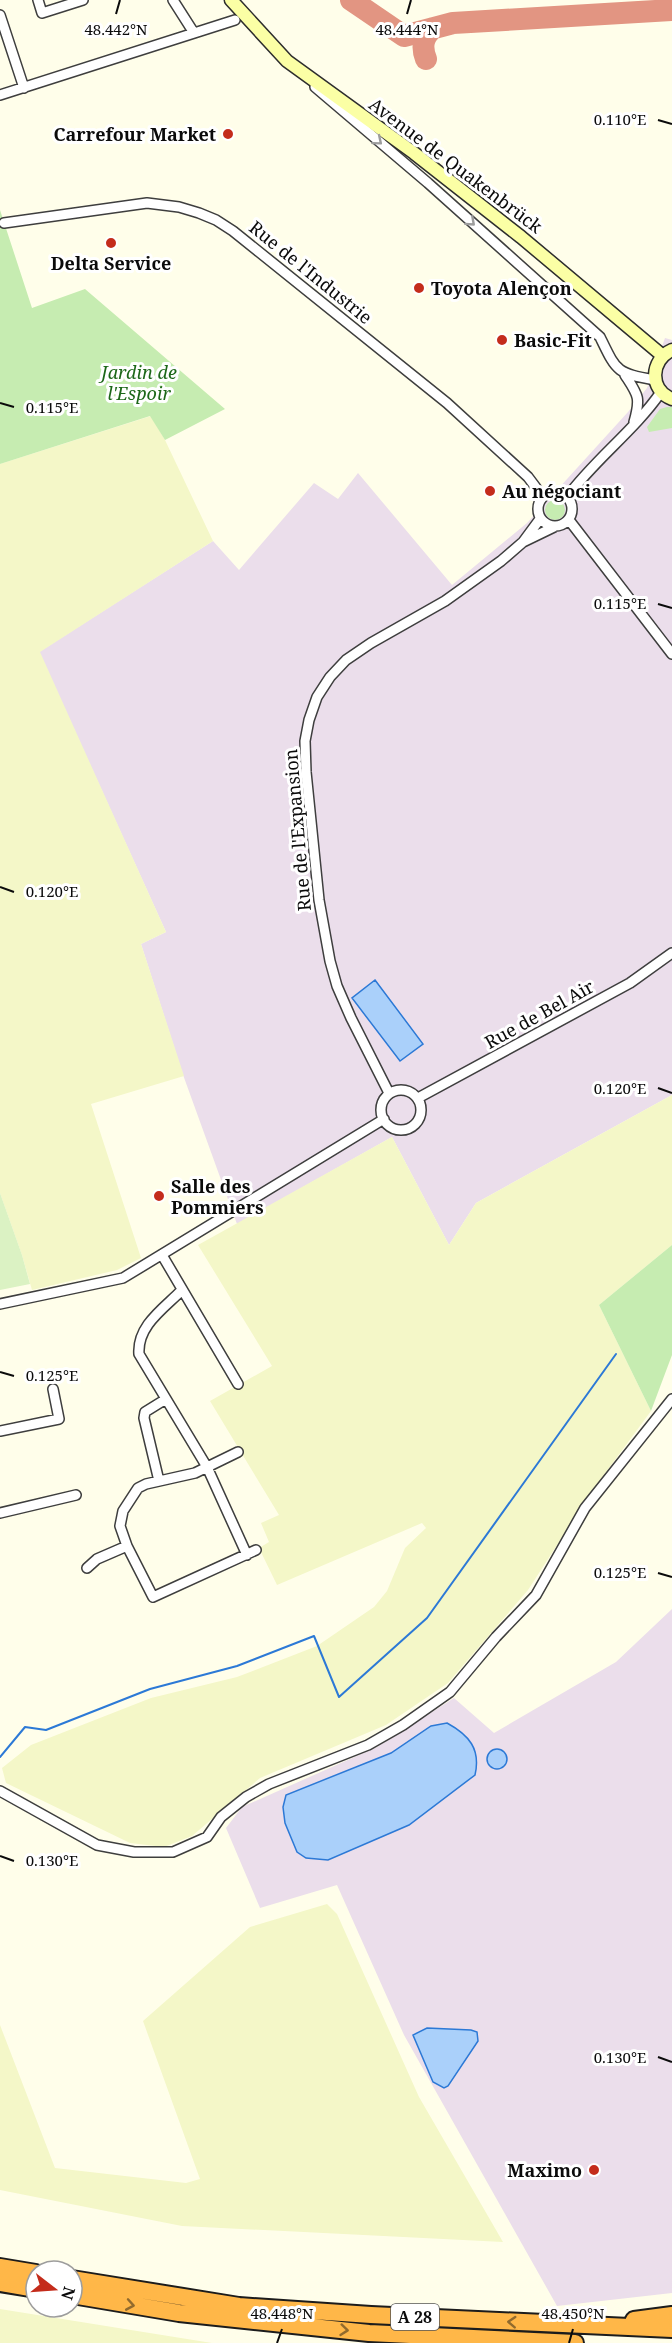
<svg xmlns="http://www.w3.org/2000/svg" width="672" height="2343" viewBox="0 0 672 2343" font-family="'Noto Serif',serif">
  <rect width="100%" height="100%" fill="#fffeea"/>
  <!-- industrial -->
  <path fill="#ebdeeb" d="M665,338L672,340V1095L476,1203L449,1245L392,1137L237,1224L182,1072L141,944L166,932L39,652L213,541L239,570L314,483L338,499L358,473L452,585L527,523L628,412L647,388Z
    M672,1609V2293L557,2306L404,2035L337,1885L260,1908L226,1828L242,1807L377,1747L454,1698L494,1733L616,1662Z"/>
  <!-- farmland -->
  <path fill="#f4f7c8" d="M151,416L165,440L213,541L40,652L166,932L141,944L184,1076L91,1104L141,1258L117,1270L32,1290L22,1255L0,1193V464Z
    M672,1095V1245L599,1305L651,1411L592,1491L528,1590L448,1683L386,1725L260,1778L192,1836L164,1847L130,1843L6,1783L2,1768L31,1745L151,1698L237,1677L317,1646L374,1607L387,1591L405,1548L426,1528L422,1523L277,1585L259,1548L269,1542L261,1523L279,1515L210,1401L272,1366L198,1245L392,1137L449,1245L476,1203Z
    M327,1904L337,1914L419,2097L503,2242L182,2226L0,2190V2025L55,2168L186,2183L200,2179L143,2021L250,1927Z
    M0,2309L212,2343H0Z"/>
  <!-- green -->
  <path fill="#c6ecb1" d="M0,210L32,308L85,289L225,409L165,440L150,416L0,464Z
    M667,407H672V428L649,432L647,427L660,409Z
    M545 510a10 10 0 1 1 20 0a10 10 0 1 1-20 0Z
    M672,1245V1355L651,1411L599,1305Z"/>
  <!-- pitch -->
  <path fill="#dbf2c3" d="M0,1193L22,1255L30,1284L0,1290Z"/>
  <!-- water -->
  <path fill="#aad0fa" stroke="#2c79d6" stroke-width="1.5" d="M375,980L423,1044L400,1061L352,998Z
    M447,1723C469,1735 481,1749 475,1775L409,1825L328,1860L306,1858L297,1852L285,1823L283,1807L286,1795L391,1753L431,1726Z
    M487 1759a10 10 0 1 1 20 0a10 10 0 1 1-20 0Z
    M427,2028L471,2030L477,2032L478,2041L448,2086L444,2088L433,2082L413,2035Z"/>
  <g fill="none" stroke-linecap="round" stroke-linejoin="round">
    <!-- stream -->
    <path stroke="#2c79d6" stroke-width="2" d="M0,1757L25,1727L46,1730L150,1689L237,1666L314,1636L339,1697L427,1618L616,1354"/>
    <!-- taxiway -->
    <path stroke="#e29582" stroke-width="22" d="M351,0L404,36L453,23L672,10
      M426,59C421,46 423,37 433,28"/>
    <defs>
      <path id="minor" d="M38,0L42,13L83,0
        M173,0L194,33
        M0,15L24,88
        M315,87L428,183L600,337C617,372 616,373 655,380
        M0,95L235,20
        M4,223L147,203L179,207L199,213L216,220L233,231L447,403L528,477L543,497
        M625,375C638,395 641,397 634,422
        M538 509a17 17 0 1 1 34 0a17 17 0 1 1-34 0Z
        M567,497C595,459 634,431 661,392
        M569,520L672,654
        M523,542L554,527
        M381 1110a20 20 0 1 1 40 0a20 20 0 1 1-40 0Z
        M389,1093L351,1018L337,986L330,961L319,900L306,772L305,741L309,720L317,697L330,677L346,660L371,643L445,601L501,561L523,542L540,519
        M418,1098L630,983L672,953
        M162,1255L238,1384
        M181,1291C163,1309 137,1326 139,1354L207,1467L247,1555
        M0,1304L123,1278L384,1119
        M0,1431L59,1419L53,1389
        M238,1452L195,1473L146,1484L138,1488L123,1511L120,1526L127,1546L153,1597L256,1550
        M159,1481L144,1418L145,1412L166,1399
        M0,1513L76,1495
        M87,1568L97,1559L127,1546
        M0,1791L97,1845L134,1852H173L207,1837L221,1817L246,1797L269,1784L368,1745L403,1725L450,1692L496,1637L536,1595L585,1508L672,1399"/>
      <path id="secondary" d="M231,0L287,61L414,153L521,237L663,356
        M672,350C650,360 649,390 672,399"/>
      <path id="motorway" d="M0,2267L36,2273
        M72,2279L239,2306L371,2315L672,2329
        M0,2283L36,2289
        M72,2295L179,2313L369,2333L575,2343
        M634,2320L672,2315"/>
    </defs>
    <!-- minor casing -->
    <use href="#minor" stroke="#3e3e3e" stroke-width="12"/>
    <!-- secondary casing -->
    <use href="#secondary" stroke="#2d2d2d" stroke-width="15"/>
    <!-- motorway casing -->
    <use href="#motorway" stroke="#1c1c1c" stroke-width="20"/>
    <!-- minor -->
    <use href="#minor" stroke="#fff" stroke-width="9"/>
    <!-- secondary -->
    <use href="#secondary" stroke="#fbffa5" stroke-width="12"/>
    <!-- motorway -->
    <use href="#motorway" stroke="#ffb748" stroke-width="16"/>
  </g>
  <!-- one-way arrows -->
  <defs><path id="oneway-chevron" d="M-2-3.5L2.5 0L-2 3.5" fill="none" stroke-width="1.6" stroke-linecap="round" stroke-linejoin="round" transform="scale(1.5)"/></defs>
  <g stroke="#9d9d9d">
    <use href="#oneway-chevron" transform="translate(378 141) rotate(40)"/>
    <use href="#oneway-chevron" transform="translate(471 222) rotate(42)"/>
  </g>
  <g stroke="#916a2d">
    <use href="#oneway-chevron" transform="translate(130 2305) rotate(10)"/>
    <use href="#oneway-chevron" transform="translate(512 2322) rotate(-177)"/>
    <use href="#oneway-chevron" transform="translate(344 2330) rotate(6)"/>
  </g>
  <!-- ticks -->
  <path fill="none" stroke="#0b0b0b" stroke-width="2" d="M116,14L120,0M407,14L411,0M658,120L672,124M0,403L14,407M658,604L672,608M0,887L14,892M658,1088L672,1093M0,1372L14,1376M658,1573L672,1577M0,1856L14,1861M658,2057L672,2062M277,2343L282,2329M569,2343L573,2329"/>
  <!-- markers -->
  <g fill="#c42c1b" stroke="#fff" stroke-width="2">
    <circle cx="228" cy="134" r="6"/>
    <circle cx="111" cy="243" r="6"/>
    <circle cx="419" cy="288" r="6"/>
    <circle cx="502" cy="340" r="6"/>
    <circle cx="490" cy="491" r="6"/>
    <circle cx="159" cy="1196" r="6"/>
    <circle cx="594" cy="2170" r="6"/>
  </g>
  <g text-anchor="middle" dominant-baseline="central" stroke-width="6" stroke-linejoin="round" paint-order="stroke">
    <!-- shield labels -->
    <rect fill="#fff" stroke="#545454" stroke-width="1.5" x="391" y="2304" width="48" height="26" rx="4.5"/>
    <g font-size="16" font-weight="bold" fill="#0b0b0b">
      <text x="415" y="2317">A 28</text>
    </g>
    <!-- poi labels -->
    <g font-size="18" font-weight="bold" fill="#0b0b0b" stroke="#fff" text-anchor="start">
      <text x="216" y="134" text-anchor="end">Carrefour Market</text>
      <text x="111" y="263" text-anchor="middle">Delta Service</text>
      <text x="431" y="288">Toyota Alençon</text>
      <text x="514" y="340">Basic-Fit</text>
      <text x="502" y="491">Au négociant</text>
      <text x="171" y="1186">Salle des<tspan x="171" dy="21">Pommiers</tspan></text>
      <text x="582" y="2170" text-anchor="end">Maximo</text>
    </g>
    <!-- street labels -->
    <g font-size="18" fill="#0b0b0b" stroke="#fff">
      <text transform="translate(456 165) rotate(37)">Avenue de Quakenbrück</text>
      <text transform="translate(311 272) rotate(39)">Rue de l'Industrie</text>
      <text transform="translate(297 830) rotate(-95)">Rue de l'Expansion</text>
      <text transform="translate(539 1014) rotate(-29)">Rue de Bel Air</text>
    </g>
    <!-- park labels -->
    <g font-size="18" font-style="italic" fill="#1c6718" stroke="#fff">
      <text x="139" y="372">Jardin de<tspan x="139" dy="21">l'Espoir</tspan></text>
    </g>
  </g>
  <g font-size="15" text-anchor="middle" fill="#0b0b0b" stroke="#fff" stroke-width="6" stroke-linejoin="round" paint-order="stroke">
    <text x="116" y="35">48.442°N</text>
    <text x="407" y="35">48.444°N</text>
    <text x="620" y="125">0.110°E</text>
    <text x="52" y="413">0.115°E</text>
    <text x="620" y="609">0.115°E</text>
    <text x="52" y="897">0.120°E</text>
    <text x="620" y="1094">0.120°E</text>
    <text x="52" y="1381">0.125°E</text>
    <text x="620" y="1578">0.125°E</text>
    <text x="52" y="1866">0.130°E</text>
    <text x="620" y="2063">0.130°E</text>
    <text x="282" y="2319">48.448°N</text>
    <text x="573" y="2319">48.450°N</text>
  </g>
  <!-- north arrow -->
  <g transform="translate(54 2289) rotate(107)"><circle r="28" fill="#ffffff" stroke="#9d9d9d" stroke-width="1.5"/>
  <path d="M0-4.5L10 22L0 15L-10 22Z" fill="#c42c1b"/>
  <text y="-9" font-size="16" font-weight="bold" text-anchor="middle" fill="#0b0b0b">N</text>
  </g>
</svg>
